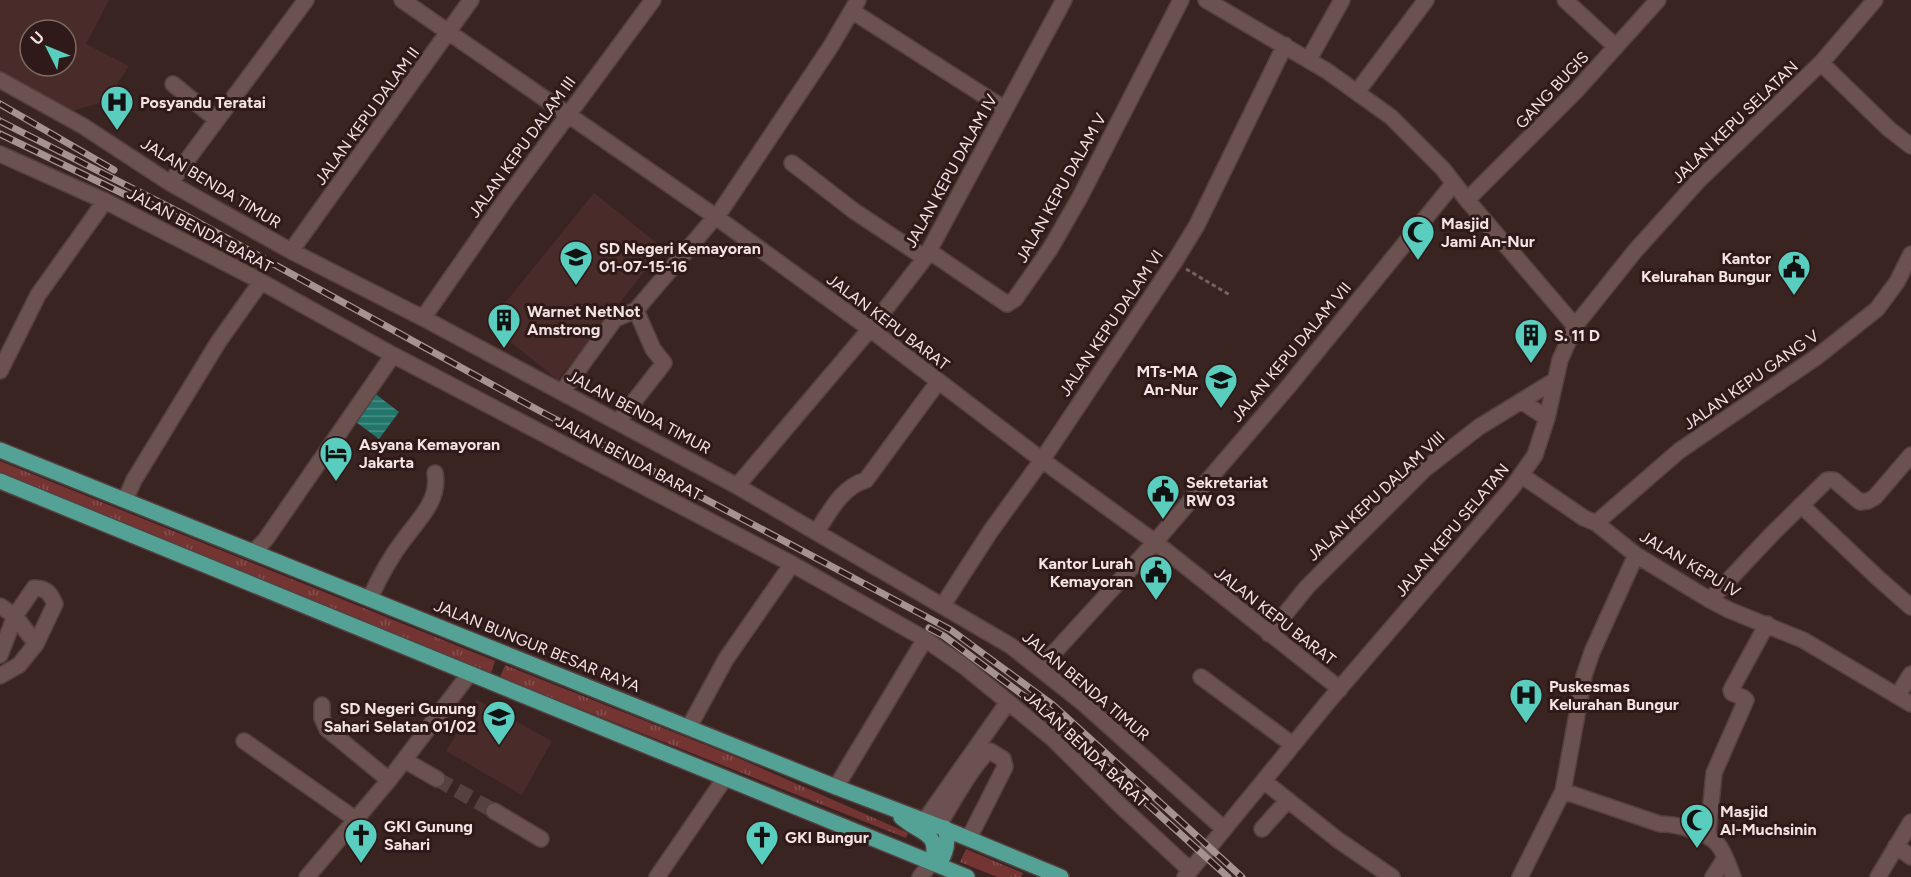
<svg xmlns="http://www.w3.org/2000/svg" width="1911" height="877" viewBox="0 0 1911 877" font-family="Figtree,sans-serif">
  <defs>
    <pattern id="grass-tufts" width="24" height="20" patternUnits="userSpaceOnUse" patternTransform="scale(1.5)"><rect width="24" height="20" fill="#733432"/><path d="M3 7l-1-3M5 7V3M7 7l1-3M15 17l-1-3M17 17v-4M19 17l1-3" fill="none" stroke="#87514f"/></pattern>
    <pattern id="water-rules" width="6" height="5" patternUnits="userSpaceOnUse" patternTransform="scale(1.5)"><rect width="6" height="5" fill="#22756a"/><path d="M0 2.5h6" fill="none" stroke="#4d8f86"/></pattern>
  </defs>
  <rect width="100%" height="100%" fill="#3a2422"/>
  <!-- built -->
  <path fill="#492b29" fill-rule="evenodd" d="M0,0H109L86,44L129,66L106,101L55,116L0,86ZM30,30H66V66H30Z
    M594,193L663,248L558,380L488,324Z
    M477,700L552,741L522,795L446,751Z"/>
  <!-- grass -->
  <path fill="url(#grass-tufts)" d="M0,461L495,661L491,673L55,497L0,474Z
    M505,665L736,757L908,833L906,838L500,677Z
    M966,849L1023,873L1021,877H997L960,862Z"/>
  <!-- water -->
  <path fill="url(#water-rules)" d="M373,392L399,412L379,439L352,419Z"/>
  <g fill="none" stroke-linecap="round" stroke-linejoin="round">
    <!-- minor-tunnel -->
    <path stroke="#56413f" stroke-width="15" stroke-dasharray="15 8" stroke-linecap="butt" d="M437,779L494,811"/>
    <defs>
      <path id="minor" d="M402,0L716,217L870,329L1042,460L1155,542L1340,689
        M1206,0L1327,71L1391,117L1443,169L1467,200L1575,326
        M1565,0L1616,47
        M852,11L1005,109
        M1309,59L1342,0
        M1821,63L1889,129L1911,146
        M0,80L83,126L170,183L291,251L423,318L737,486L1011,646L1083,703L1224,829
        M173,84L217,120
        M1357,92L1426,0
        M0,154L105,201L249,275L393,355L792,564L925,639L965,667L1052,738L1123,808L1190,870
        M792,163L854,211L925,258
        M170,183L306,0
        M1467,200L1575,92L1658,0
        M291,251L471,0
        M929,251L1007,304L1015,299L1050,249L1080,197L1181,0
        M423,318L506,199L653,0
        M0,371L38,295L105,201
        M562,392L615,319L636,310L722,209L831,46L858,0
        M1521,401L1547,418
        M618,422L664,363L653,349L636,310
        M1521,475L1584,518L1596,523L1636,555L1710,600L1729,610L1803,640L1911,704
        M737,486L870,329L925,258L1064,0
        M125,500L134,480L219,341L261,282
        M1801,505L1879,579L1911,607
        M1596,523L1679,451L1818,356L1877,309L1897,282L1911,254
        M817,531C831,510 841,488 866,480L938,382
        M254,552L266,539L393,355
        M370,598C379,578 391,556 405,538C420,518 440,499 435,473
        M1710,600L1772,534L1827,480H1834L1860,502L1868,501L1875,497L1911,455
        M943,605L990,532L1042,460L1175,261L1197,225L1285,45
        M0,606L15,616L36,644
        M1269,634L1307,587L1425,469L1479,427L1554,381
        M0,655L15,616L34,588C47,588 50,593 55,604L36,644L19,665L0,676
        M1040,668L1155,542L1288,387L1454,183
        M1201,677L1293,745
        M1898,695L1911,674
        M322,705V718L327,729L389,780
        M689,727L726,659L792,564
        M244,741L355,819
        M404,760L437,779
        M1265,782L1338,840L1392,877
        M836,787L925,639
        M1563,791L1660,824C1671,824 1681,826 1692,830C1721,838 1723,851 1733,877
        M494,811L541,839
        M925,820L1008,702
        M938,826C949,809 975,759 990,751L1003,759L1005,767L969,838
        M1262,829L1288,800
        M1708,834L1714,773L1746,700L1744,698L1732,693L1731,690L1767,624
        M1896,846L1911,857
        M307,877L389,780L470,673
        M657,877L725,778
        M920,877L932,862
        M1185,877L1328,702L1512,488L1535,455L1547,418L1560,360L1575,326L1635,251L1699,180L1821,63L1875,0
        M1520,877L1563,791L1584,676L1592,652L1636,555
        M1713,877L1725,858
        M1878,877L1911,822"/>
      <path id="major" d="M0,450L836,787L938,826L1061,877
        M0,481L967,877
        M901,817C919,834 941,831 932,862
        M938,865C947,853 949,842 945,828"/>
    </defs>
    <!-- minor casing -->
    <use href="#minor" stroke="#53403f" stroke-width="18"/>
    <!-- major casing -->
    <use href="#major" stroke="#53403f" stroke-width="18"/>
    <!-- path -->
    <path stroke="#756160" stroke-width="3" stroke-dasharray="4.5 3" stroke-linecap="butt" d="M1186,269L1230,295"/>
    <!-- minor -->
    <use href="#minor" stroke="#6b514f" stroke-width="15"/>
    <!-- major -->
    <use href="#major" stroke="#54a195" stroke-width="15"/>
    <defs>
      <path id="rail" d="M0,104L114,170
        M0,121L183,214L538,410L951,630L1053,705L1242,877
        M0,134L126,195
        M929,628L944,636L1047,713L1228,877"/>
    </defs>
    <!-- rail casing -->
    <use href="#rail" stroke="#a59392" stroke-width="7"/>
    <!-- rail -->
    <use href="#rail" stroke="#301a19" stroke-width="4.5" stroke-dasharray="14" stroke-linecap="butt"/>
  </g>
  <!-- icons -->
  <defs>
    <symbol id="hospital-pin" viewBox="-11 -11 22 30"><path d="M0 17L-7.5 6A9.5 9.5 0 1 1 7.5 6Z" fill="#59cebe" stroke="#301a19"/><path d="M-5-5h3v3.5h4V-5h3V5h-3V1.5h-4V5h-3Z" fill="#111"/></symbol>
    <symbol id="mosque-pin" viewBox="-11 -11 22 30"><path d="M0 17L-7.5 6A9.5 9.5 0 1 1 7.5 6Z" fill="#59cebe" stroke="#301a19"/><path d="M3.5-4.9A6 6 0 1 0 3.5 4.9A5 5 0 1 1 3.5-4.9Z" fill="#111"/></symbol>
    <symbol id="school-pin" viewBox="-11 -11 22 30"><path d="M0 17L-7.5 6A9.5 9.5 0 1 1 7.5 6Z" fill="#59cebe" stroke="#301a19"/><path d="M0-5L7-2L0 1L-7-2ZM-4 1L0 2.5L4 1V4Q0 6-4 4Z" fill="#111"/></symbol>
    <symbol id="civic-pin" viewBox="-11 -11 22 30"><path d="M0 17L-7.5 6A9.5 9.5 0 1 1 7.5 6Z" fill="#59cebe" stroke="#301a19"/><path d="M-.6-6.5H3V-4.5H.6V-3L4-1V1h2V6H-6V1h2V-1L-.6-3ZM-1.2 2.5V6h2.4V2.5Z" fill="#111"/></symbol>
    <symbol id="building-pin" viewBox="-11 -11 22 30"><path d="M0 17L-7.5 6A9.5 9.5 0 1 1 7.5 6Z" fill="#59cebe" stroke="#301a19"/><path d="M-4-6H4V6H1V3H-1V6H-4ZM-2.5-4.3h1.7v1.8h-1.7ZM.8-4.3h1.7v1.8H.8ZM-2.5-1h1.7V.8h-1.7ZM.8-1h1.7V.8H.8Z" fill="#111"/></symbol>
    <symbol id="hotel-pin" viewBox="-11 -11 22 30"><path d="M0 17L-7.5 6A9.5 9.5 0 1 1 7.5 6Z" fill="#59cebe" stroke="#301a19"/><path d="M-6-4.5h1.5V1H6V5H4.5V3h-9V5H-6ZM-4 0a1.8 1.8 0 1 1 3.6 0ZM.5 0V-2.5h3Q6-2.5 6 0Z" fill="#111"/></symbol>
    <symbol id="church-pin" viewBox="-11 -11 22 30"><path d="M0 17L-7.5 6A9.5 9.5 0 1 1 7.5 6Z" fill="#59cebe" stroke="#301a19"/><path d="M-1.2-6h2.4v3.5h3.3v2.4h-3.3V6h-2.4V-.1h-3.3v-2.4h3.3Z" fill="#111"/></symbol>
  </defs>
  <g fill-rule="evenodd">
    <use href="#hospital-pin" x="98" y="83" width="38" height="52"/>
    <use href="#mosque-pin" x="1399" y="213" width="38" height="52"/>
    <use href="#school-pin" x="557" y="238" width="38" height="52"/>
    <use href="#civic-pin" x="1775" y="248" width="38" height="52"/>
    <use href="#building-pin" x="485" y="301" width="38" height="52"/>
    <use href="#building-pin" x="1512" y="316" width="38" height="52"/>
    <use href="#school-pin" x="1202" y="361" width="38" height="52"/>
    <use href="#hotel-pin" x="317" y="434" width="38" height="52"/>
    <use href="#civic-pin" x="1144" y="472" width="38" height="52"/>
    <use href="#civic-pin" x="1137" y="553" width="38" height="52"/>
    <use href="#hospital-pin" x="1507" y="676" width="38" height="52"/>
    <use href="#school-pin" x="480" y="698" width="38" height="52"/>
    <use href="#mosque-pin" x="1678" y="801" width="38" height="52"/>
    <use href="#church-pin" x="342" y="816" width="38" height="52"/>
    <use href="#church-pin" x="743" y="818" width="38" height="52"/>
  </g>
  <g text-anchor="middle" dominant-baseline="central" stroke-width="6" stroke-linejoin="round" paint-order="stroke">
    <!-- street labels -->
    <g font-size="16" fill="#f3e3e2" stroke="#301a19">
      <text transform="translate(1552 90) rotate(-47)">GANG BUGIS</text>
      <text transform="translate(367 116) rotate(-54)">JALAN KEPU DALAM II</text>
      <text transform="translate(1735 122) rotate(-44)">JALAN KEPU SELATAN</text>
      <text transform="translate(522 147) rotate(-54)">JALAN KEPU DALAM III</text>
      <text transform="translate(951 171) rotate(-61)">JALAN KEPU DALAM IV</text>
      <text transform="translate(211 183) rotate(31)">JALAN BENDA TIMUR</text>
      <text transform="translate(1061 188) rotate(-61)">JALAN KEPU DALAM V</text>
      <text transform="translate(200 230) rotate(28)">JALAN BENDA BARAT</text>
      <text transform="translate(888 322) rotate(37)">JALAN KEPU BARAT</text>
      <text transform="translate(1111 323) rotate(-56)">JALAN KEPU DALAM VI</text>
      <text transform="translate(1291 352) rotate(-50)">JALAN KEPU DALAM VII</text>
      <text transform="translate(1751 380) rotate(-35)">JALAN KEPU GANG V</text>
      <text transform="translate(639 412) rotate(28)">JALAN BENDA TIMUR</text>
      <text transform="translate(629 458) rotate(28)">JALAN BENDA BARAT</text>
      <text transform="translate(1376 496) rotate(-43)">JALAN KEPU DALAM VIII</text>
      <text transform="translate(1452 530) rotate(-50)">JALAN KEPU SELATAN</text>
      <text transform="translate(1690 564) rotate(31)">JALAN KEPU IV</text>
      <text transform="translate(1275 616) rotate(38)">JALAN KEPU BARAT</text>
      <text transform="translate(537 646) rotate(22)">JALAN BUNGUR BESAR RAYA</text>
      <text transform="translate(1086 686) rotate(40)">JALAN BENDA TIMUR</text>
      <text transform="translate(1086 749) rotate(43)">JALAN BENDA BARAT</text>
    </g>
    <!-- poi labels -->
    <g font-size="16" font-weight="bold" fill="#f3e3e2" stroke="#301a19" text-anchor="start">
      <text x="140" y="102">Posyandu Teratai</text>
      <text x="1441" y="223">Masjid<tspan x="1441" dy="18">Jami An-Nur</tspan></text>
      <text x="599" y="248">SD Negeri Kemayoran<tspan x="599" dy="18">01-07-15-16</tspan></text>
      <text x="1771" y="258" text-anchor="end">Kantor<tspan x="1771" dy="18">Kelurahan Bungur</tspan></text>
      <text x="527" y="311">Warnet NetNot<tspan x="527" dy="18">Amstrong</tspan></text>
      <text x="1554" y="335">S. 11 D</text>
      <text x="1198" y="371" text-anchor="end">MTs-MA<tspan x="1198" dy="18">An-Nur</tspan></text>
      <text x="359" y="444">Asyana Kemayoran<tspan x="359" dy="18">Jakarta</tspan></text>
      <text x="1186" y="482">Sekretariat<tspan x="1186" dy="18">RW 03</tspan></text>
      <text x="1133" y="563" text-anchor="end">Kantor Lurah<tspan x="1133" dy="18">Kemayoran</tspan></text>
      <text x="1549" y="686">Puskesmas<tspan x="1549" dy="18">Kelurahan Bungur</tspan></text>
      <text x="476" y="708" text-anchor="end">SD Negeri Gunung<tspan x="476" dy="18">Sahari Selatan 01/02</tspan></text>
      <text x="1720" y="811">Masjid<tspan x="1720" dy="18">Al-Muchsinin</tspan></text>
      <text x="384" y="826">GKI Gunung<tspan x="384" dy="18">Sahari</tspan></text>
      <text x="785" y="837">GKI Bungur</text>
    </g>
  </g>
  <!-- north arrow -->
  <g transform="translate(48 48) rotate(313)"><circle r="28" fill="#301a19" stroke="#7e6a69" stroke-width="1.5"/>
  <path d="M0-4.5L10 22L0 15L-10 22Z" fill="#59cebe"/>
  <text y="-9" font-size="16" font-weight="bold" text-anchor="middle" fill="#f3e3e2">U</text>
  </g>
</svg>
